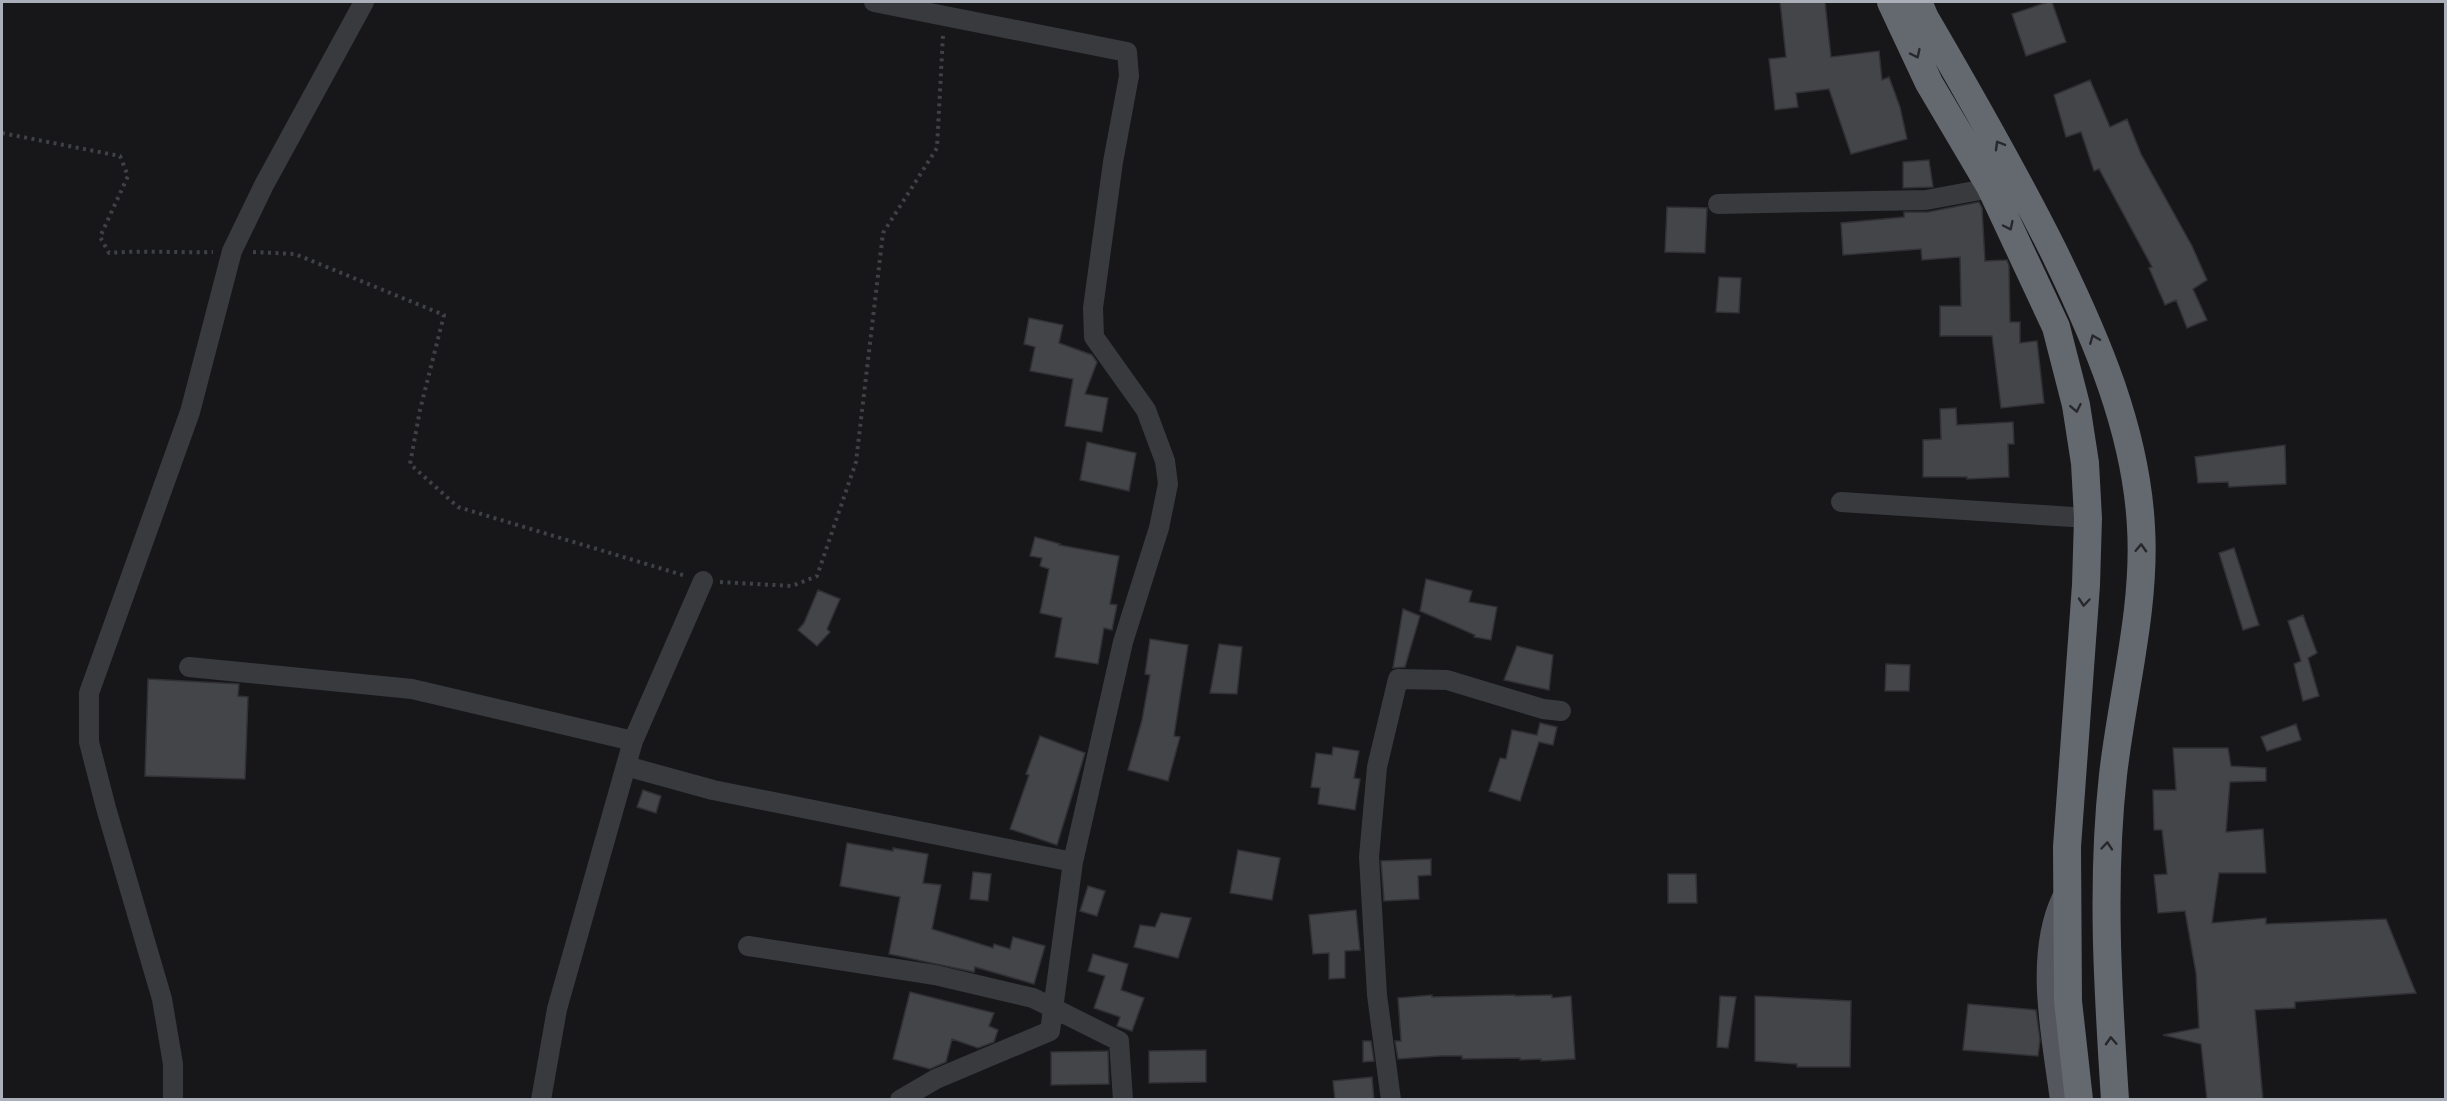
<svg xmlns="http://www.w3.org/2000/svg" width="2447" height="1101" viewBox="0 0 2447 1101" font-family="'Noto Sans',sans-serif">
  <rect width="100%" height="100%" fill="#171719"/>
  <!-- building -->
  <path fill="#444549" stroke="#313135" stroke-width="1.5" d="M1780,2H1825L1831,57L1879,51L1882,80L1889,77L1900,107L1907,139L1851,154L1829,89L1796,93L1798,107L1775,110L1769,59L1786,57Z
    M2048,2H2052L2066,42L2026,56L2012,14Z
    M2090,80L2110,127L2127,119L2141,154L2192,246L2207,280L2193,289L2207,320L2187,328L2176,300L2165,305L2149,268L2152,267L2099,169L2094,171L2081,132L2066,137L2054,95Z
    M1929,160L1933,187L1903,188V162Z
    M1979,202L1982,208L1985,261L2007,260L2009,266L2010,322H2020V343L2037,341L2044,403L2001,408L1992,336H1940V306H1961L1960,257L1922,260L1921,249L1843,255L1841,223L1904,217V212H1928Z
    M1667,207L1707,208L1705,253L1665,252Z
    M1719,277L1741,278L1739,313L1716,312Z
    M1029,318L1063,325L1059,343L1092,355L1097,362L1085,394L1108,398L1102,432L1065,426L1073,379L1030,371L1035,347L1024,344Z
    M1956,408L1957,425L2013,422L2014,444H2008L2009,477L1967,479V477H1923V440L1941,439L1940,409Z
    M1087,442L1136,453L1129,491L1080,480Z
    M2285,445L2286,484L2229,487L2228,482L2198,483L2195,457Z
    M1035,537L1060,544L1059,545L1119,556L1110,604L1117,605L1112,630L1104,628L1098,664L1055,657L1062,618L1040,613L1049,569L1040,566L1042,558L1030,556Z
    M2234,548L2259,625L2243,630L2219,553Z
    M1426,579L1472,591L1469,602L1497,607L1491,640L1474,637L1475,635L1420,611Z
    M818,590L840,599L827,629L830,632L817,646L798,630L804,623Z
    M1403,609L1420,616L1405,667L1393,668Z
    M2303,615L2317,653L2308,658L2319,696L2303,701L2294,664L2301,661L2288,621Z
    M1150,639L1188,645L1174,736L1180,737L1168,781L1128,770L1142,720L1150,675L1145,674Z
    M1219,644L1242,647L1237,694L1210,693Z
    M1517,646L1553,655L1549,690L1504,680Z
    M1886,664L1910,665L1909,691H1885Z
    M148,679L239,684L238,696L248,697L245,779L145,776Z
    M1540,723L1557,727L1553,745L1539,742L1520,801L1489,791L1500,758L1506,759L1512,730L1537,735Z
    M2296,724L2301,740L2267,751L2261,737Z
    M1040,736L1085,753L1057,845L1010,829L1029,775L1026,774Z
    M1333,747L1359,751L1354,778L1360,779L1355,810L1318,804L1320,788L1311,787L1316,753L1332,755Z
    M2173,748H2228L2231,766L2266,768V781L2230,782L2226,832L2263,829L2266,873H2219L2212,923L2266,918V924L2386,919L2416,993L2295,1002V1008L2255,1010L2263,1100H2207L2201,1044L2163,1035L2199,1028L2196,973L2185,911L2158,913L2154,875L2167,874L2162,830H2154L2153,790H2176Z
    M643,790L661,796L656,813L637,807Z
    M847,843L893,851V848L928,854L923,883L941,885L932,929L993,948L994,944L1010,949L1013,937L1045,946L1034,984L975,967L974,972L889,954L900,897L840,886Z
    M1238,850L1280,858L1272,900L1230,893Z
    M1431,859V875L1418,876L1419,899L1384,901L1381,861Z
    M973,872L991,874L988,901L970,899Z
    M1668,874H1696L1697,903H1668Z
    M1088,886L1105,891L1097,916L1080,911Z
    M1356,910L1360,950L1345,951V978L1329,979V953L1313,954L1309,915Z
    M1161,913L1191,918L1178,958L1134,947L1140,925L1155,927Z
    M1093,954L1128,964L1121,990L1144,998L1132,1031L1117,1026L1120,1017L1094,1008L1105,976L1088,971Z
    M910,992L994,1013L989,1026L998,1030L994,1042L978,1048L952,1039L946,1062L930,1069L893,1059Z
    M1432,995V997L1515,995V996L1552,995V998L1571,996L1575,1059L1541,1061V1059L1520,1060V1058L1462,1059V1056H1440L1398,1059L1395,1041H1401L1398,998Z
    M1720,996L1736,997L1728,1048L1717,1047Z
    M1755,996L1851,1001L1850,1067H1797V1064L1755,1061Z
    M1968,1004L2036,1010L2040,1040L2038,1056L1963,1050Z
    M1363,1041H1371L1374,1061L1363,1062Z
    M1206,1050V1082L1149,1083V1051Z
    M1108,1051L1109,1084L1051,1085V1052Z
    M1372,1077L1374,1100H1335L1333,1081Z"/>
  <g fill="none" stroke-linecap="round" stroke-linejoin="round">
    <!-- path -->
    <path stroke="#3e4145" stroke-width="4" stroke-dasharray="3 4.5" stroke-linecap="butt" d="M2,133L120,156L128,176L100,237L109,253C144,250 178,253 213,252
      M253,252L295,254L444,315L420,410L410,464L458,507L686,576
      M720,582L792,586L817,576L856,462L883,233L937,148L943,35"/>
    <!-- minor -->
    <path stroke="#383a3e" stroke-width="20" d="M874,2L1127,52L1129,76L1113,162L1093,308L1094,337L1146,410L1165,461L1168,484L1159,528L1123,642L1073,862L1050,1031L936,1079L900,1100
      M1718,204L1926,200L1991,188
      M1841,502L2088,518
      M189,667L412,689L633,741
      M626,766L713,790L1073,862
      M748,946L935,975L1033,998L1119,1041L1123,1100
      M173,1100V1064L162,999L106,808L89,742V693L190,412L232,251L264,185L364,2
      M541,1100L557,1009L633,741L703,581
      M1391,1100L1377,995L1369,857L1377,767L1398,679L1447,680L1543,709L1561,711"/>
    <!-- major -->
    <path stroke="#54575d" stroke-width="26" d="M2063,1100C2055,1038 2037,958 2064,900"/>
    <!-- highway -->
    <path stroke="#64686f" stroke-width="28" d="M1891,2L1929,83L1991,188L2056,327L2076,405L2085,463L2088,518L2086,585L2067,847L2068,1001L2079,1100
      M1918,2L1925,18C1970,95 2014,172 2054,252C2096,338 2136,430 2141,527C2146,608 2122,695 2113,775C2101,883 2108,992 2115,1100"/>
  </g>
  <!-- one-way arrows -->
  <defs><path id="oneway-chevron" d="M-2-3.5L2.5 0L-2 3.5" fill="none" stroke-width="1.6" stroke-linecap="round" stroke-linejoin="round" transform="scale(1.5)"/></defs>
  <g stroke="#26282b">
    <use href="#oneway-chevron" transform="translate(1916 54) rotate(65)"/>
    <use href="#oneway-chevron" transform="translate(1999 145) rotate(-120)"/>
    <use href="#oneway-chevron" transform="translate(2009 226) rotate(65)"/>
    <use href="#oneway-chevron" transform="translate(2094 339) rotate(-112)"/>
    <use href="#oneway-chevron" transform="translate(2076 408) rotate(79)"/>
    <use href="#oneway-chevron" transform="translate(2141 548) rotate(-88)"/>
    <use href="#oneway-chevron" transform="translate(2084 602) rotate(95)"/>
    <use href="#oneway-chevron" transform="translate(2107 846) rotate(-85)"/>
    <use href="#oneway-chevron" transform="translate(2111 1041) rotate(-93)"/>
  </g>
  <!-- border -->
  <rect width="2447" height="1101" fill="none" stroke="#aaafb9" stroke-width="6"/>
</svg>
